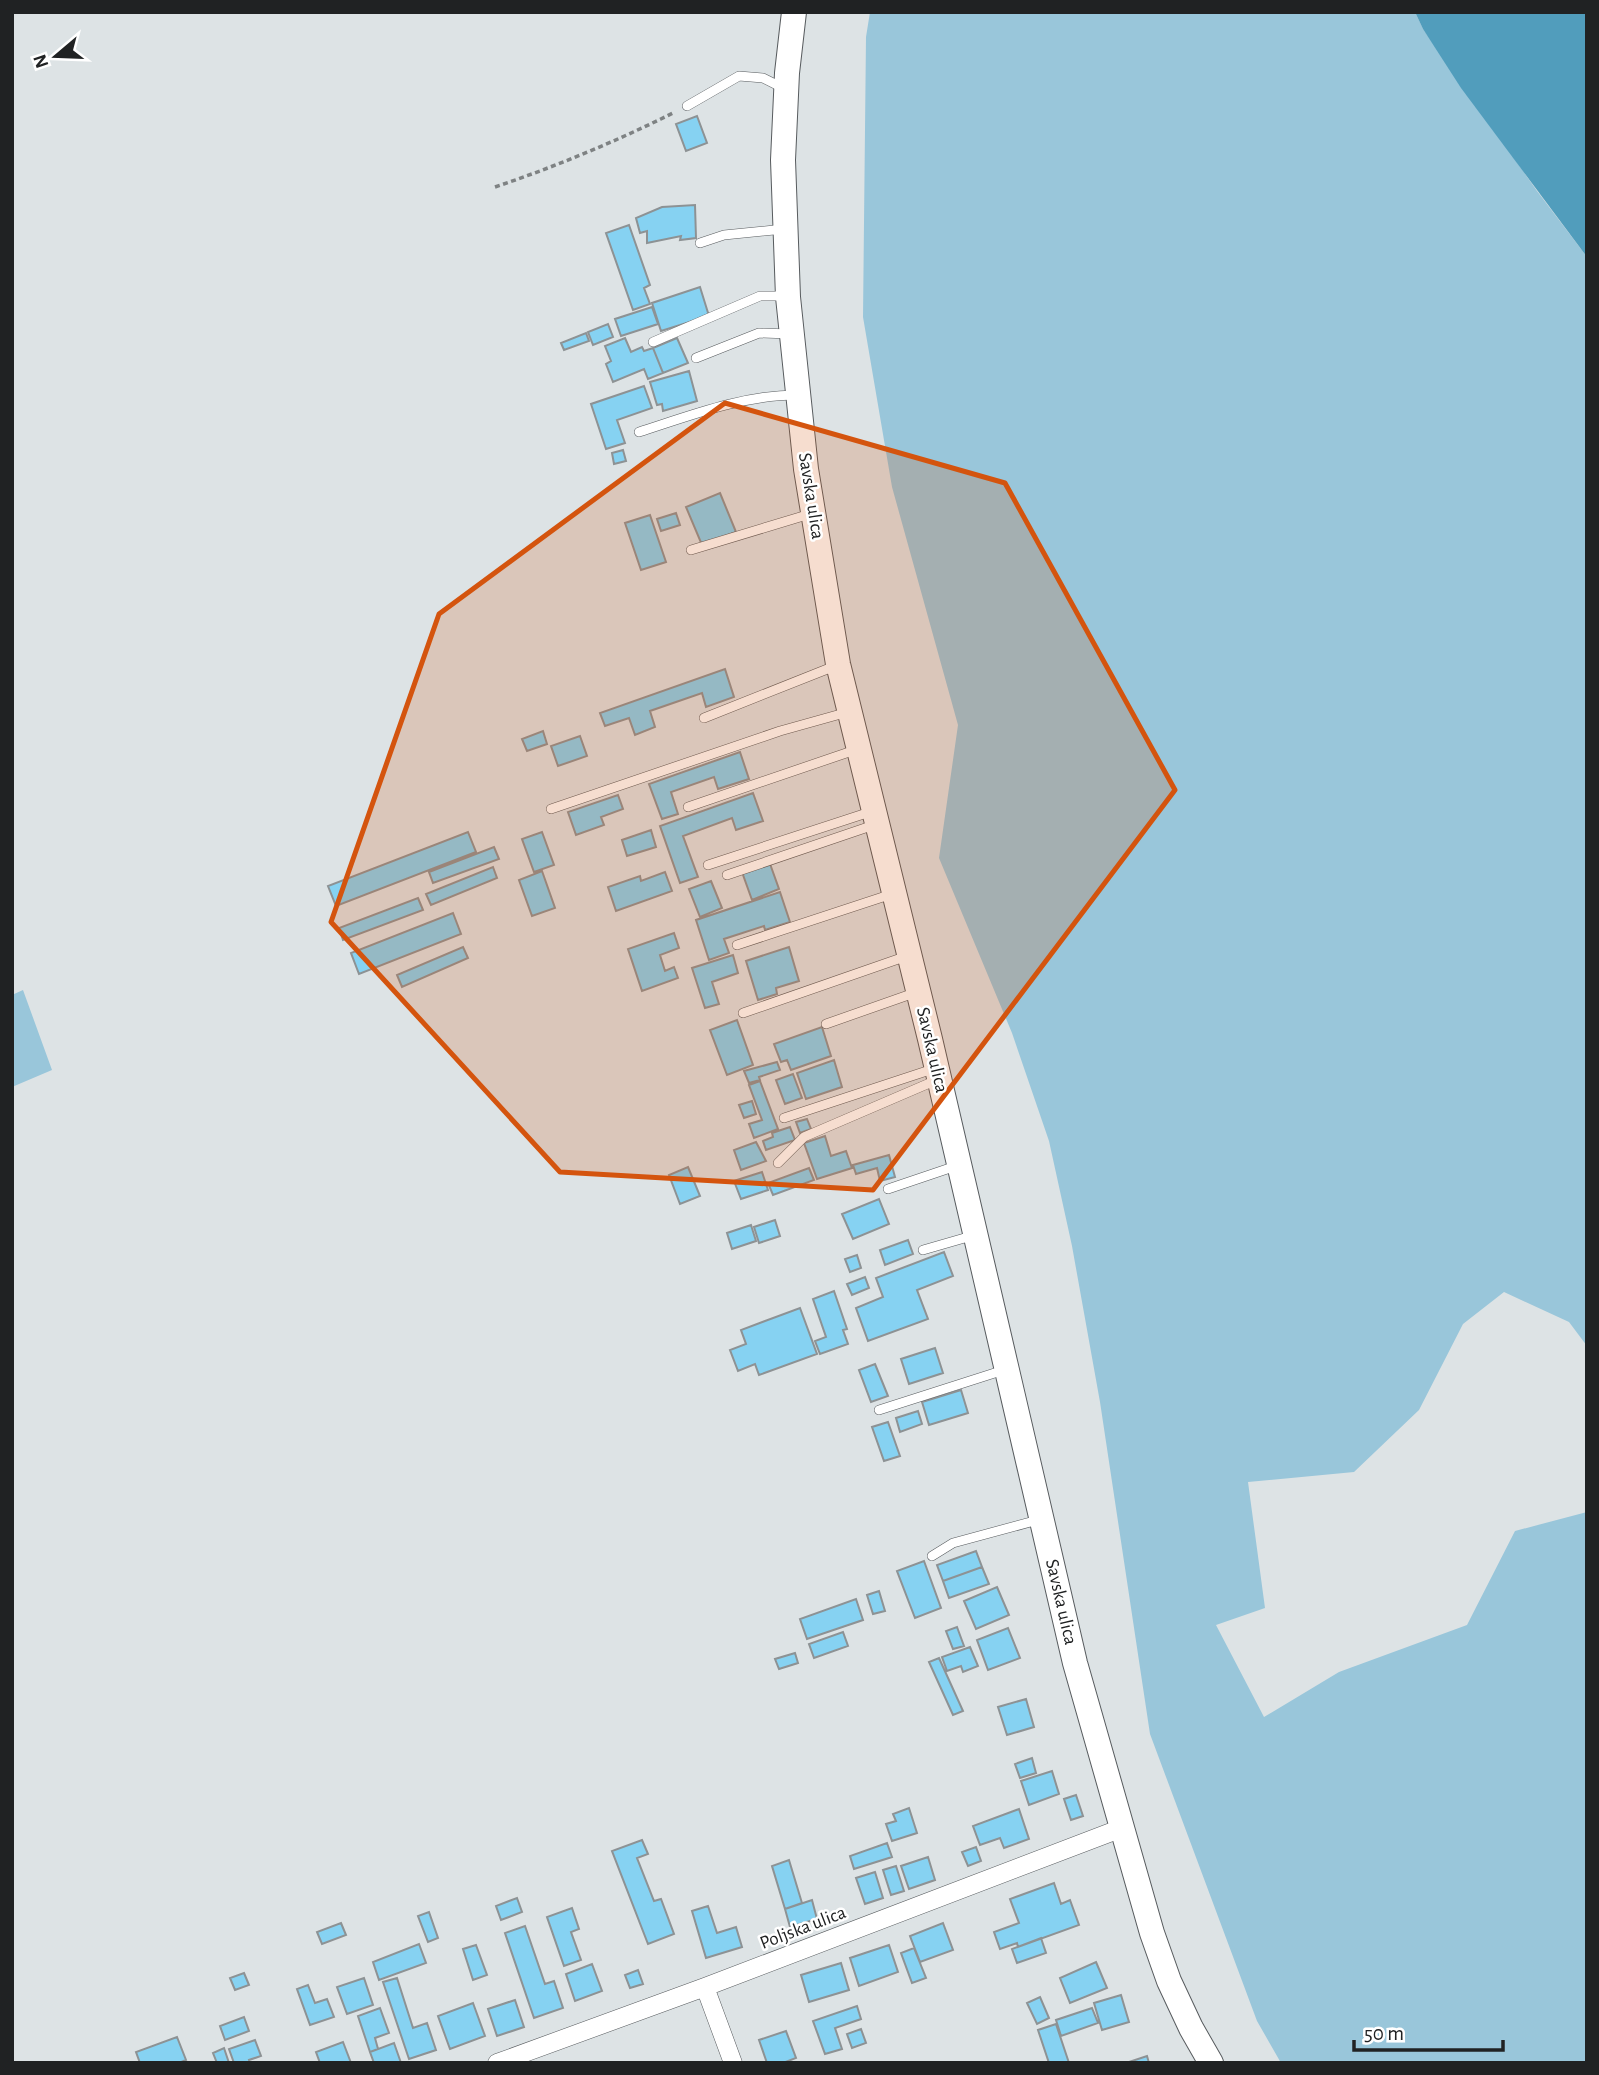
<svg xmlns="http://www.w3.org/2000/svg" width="1599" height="2075" viewBox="0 0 1599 2075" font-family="'Alegreya Sans',sans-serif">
  <rect width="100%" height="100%" fill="#dde3e5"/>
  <!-- green -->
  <path fill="#99c6da" d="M870,12H1415L1423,29L1537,191L1587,257V1346L1569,1322L1504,1292L1463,1324L1419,1410L1354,1472L1248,1482L1265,1608L1216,1625L1264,1717L1339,1672L1467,1625L1515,1531L1587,1512V2063H1281L1257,2021L1150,1734L1100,1402L1072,1246L1049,1141L1012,1033L939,858L958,725L892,487L863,317L866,37Z
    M23,990L52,1070L12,1087V995Z"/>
  <!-- water -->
  <path fill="#519dbc" d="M1415,12H1587V257L1461,88L1423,29Z"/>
  <!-- building -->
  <path fill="#86d2f2" stroke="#8d9294" stroke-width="2" d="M697,116L707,143L686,151L676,124Z
    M695,205L696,238L680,240L681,236L647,243V231L640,233L636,218L662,207Z
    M629,225L650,285L644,288L650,304L633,310L606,233Z
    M700,287L709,316L661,331L652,303Z
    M652,307L658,324L621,336L615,319Z
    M608,324L613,337L593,345L588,332Z
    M586,333L589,341L564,350L561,343Z
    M625,338L631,352L642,347L644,351L653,348L663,373L648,379L644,369L613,382L606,364L611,361L605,346Z
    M677,338L688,363L663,373L653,348Z
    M689,371L697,401L663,411L662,404L657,405L650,382Z
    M644,386L652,408L617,420L625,443L606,449L591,404Z
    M623,450L626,461L614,464L612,453Z
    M720,493L736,532L702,545L686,507Z
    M676,513L680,525L661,531L657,519Z
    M650,515L666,562L641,570L625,523Z
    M725,669L734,697L706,707L702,693L650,711L655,727L635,735L629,718L605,726L600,713Z
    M543,731L547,744L527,751L522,739Z
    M580,736L587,756L558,766L551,746Z
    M740,752L749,779L718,789L714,777L671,792L678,814L662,819L649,784Z
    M753,793L763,821L736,830L732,818L683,836L698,877L680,883L660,826Z
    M618,795L623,809L601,817L604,825L576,835L568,812Z
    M651,830L656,847L627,856L622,840Z
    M468,832L476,852L336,906L328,886Z
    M542,832L554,865L534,872L522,839Z
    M494,847L499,859L433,883L429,872Z
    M769,861L779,889L752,900L742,872Z
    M493,867L497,878L431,905L426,894Z
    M542,871L555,908L532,916L519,880Z
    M665,872L672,891L616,911L608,887L640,876L641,881Z
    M711,881L722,908L700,917L689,889Z
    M780,892L790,922L765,930L764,926L724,939L729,953L709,960L696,920Z
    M418,898L423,910L343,940L339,928Z
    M453,913L461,934L359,974L351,953Z
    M674,933L679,948L660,955L665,971L674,967L678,978L642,991L628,949Z
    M463,947L468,958L402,987L397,975Z
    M789,947L799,981L776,988L777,994L758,1000L746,961Z
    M733,955L738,973L712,982L719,1004L705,1008L692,968Z
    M737,1020L753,1065L727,1075L710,1030Z
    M822,1027L831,1056L791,1070L787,1060L781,1062L774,1044Z
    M834,1060L842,1087L806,1099L797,1073Z
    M777,1062L780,1070L759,1077L760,1080L749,1083L744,1071Z
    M793,1074L802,1098L785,1104L776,1080Z
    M760,1081L778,1129L754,1138L749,1124L762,1120L749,1085Z
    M752,1101L756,1114L744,1118L739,1105Z
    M807,1119L811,1129L800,1133L796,1122Z
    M790,1127L795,1140L766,1150L763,1141L773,1137L772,1133Z
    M825,1136L831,1156L846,1151L852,1168L817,1179L804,1143Z
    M756,1142L766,1161L741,1170L734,1150Z
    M889,1155L895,1177L880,1181L877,1168L856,1174L853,1165Z
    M688,1167L700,1196L680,1204L669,1175Z
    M809,1168L814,1180L773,1195L768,1183Z
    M762,1172L768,1190L741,1199L734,1181Z
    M879,1199L889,1224L853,1239L842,1214Z
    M775,1220L780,1236L759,1243L754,1227Z
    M751,1225L756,1241L732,1249L727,1233Z
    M908,1240L913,1254L885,1265L880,1250Z
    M944,1252L953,1276L917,1290L928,1319L868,1341L856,1308L883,1297L876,1278Z
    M857,1255L861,1268L850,1272L845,1259Z
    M865,1277L869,1288L852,1295L847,1284Z
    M834,1291L847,1329L843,1330L848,1344L820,1354L815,1341L826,1337L813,1299Z
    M800,1308L817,1354L759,1375L755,1364L738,1371L730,1350L746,1344L741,1330Z
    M935,1348L943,1373L909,1384L901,1359Z
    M875,1364L888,1396L871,1402L859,1370Z
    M961,1390L968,1413L929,1425L922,1402Z
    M918,1411L922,1424L900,1432L896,1418Z
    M888,1422L900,1456L884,1461L872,1427Z
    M976,1551L982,1567L943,1581L937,1565Z
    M924,1561L941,1608L915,1618L897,1571Z
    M982,1567L989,1584L949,1598L943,1581Z
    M997,1587L1009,1615L976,1629L964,1601Z
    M879,1591L885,1611L873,1614L867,1595Z
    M856,1599L863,1620L807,1639L800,1619Z
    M957,1627L964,1646L953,1649L946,1631Z
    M1008,1628L1020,1658L988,1670L977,1640Z
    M843,1632L848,1646L814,1658L809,1644Z
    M970,1647L978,1666L963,1672L961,1666L947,1671L942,1657Z
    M795,1653L798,1663L779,1669L775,1659Z
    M939,1658L963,1711L953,1715L929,1662Z
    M1026,1699L1034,1727L1007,1735L998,1707Z
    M1032,1758L1036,1773L1020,1778L1015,1764Z
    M1052,1771L1059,1794L1029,1805L1021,1781Z
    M1076,1795L1083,1816L1071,1820L1064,1799Z
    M909,1808L917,1833L892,1841L886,1824L896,1821L893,1814Z
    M1019,1809L1029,1839L1004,1848L1000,1838L980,1845L973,1826Z
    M642,1840L648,1854L637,1858L654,1901L661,1899L674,1934L648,1944L612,1851Z
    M887,1843L892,1857L854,1869L850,1856Z
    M976,1847L981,1861L968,1866L962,1852Z
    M928,1857L935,1880L909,1889L901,1866Z
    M789,1860L802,1903L785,1909L772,1866Z
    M896,1866L904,1891L891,1895L883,1870Z
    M875,1872L883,1898L865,1904L856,1878Z
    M1054,1883L1061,1904L1070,1900L1079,1925L1018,1947L1017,1943L1000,1949L994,1932L1019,1923L1010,1899Z
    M517,1898L522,1912L501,1920L496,1906Z
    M812,1900L817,1919L790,1927L785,1909Z
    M708,1906L717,1933L736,1927L742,1947L706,1958L692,1911Z
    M572,1908L579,1929L571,1932L581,1960L564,1966L547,1917Z
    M429,1912L438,1938L428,1942L418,1916Z
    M341,1923L346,1935L322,1944L317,1932Z
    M943,1923L953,1950L920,1962L910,1936Z
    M525,1926L545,1984L554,1981L563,2008L534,2018L505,1933Z
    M1041,1938L1046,1953L1017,1963L1012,1949Z
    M419,1944L426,1963L379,1980L373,1962Z
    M476,1945L487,1975L473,1980L463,1949Z
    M889,1945L898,1972L859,1986L850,1958Z
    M914,1948L926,1978L912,1983L901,1953Z
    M1096,1962L1107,1988L1070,2003L1060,1978Z
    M841,1963L849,1990L809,2002L801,1975Z
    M592,1964L602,1991L575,2001L566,1974Z
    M638,1970L643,1984L630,1988L625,1975Z
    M244,1973L249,1985L235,1990L230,1978Z
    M364,1978L373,2005L347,2014L337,1987Z
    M397,1978L413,2028L427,2023L436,2050L409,2059L383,1982Z
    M308,1985L315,2003L327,1999L334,2017L310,2025L297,1989Z
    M1121,1995L1129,2022L1102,2030L1094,2003Z
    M1040,1997L1049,2018L1037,2024L1027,2003Z
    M515,2000L524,2027L497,2036L488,2009Z
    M473,2003L485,2036L450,2049L438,2016Z
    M857,2006L861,2019L835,2028L842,2049L825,2054L813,2021Z
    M380,2008L389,2033L375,2038L378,2049L370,2052L358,2016Z
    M1092,2008L1098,2023L1061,2036L1056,2020Z
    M244,2017L249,2031L225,2040L220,2026Z
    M1056,2024L1069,2063H1049L1038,2030Z
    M861,2029L866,2043L852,2048L847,2034Z
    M786,2031L796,2058L783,2063H767L759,2040Z
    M177,2037L186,2060L179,2063H140L136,2052Z
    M255,2040L261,2056L249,2060L250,2063H234L229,2049Z
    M343,2042L351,2063H320L316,2052Z
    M394,2043L401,2063H374L370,2052Z
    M224,2048L229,2063H217L213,2053Z
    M1147,2056L1149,2063H1126Z"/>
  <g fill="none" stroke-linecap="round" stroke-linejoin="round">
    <defs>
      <path id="service" d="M687,106L739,76L763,78L785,89
        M700,243L724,235L784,229
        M653,342L760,296H785
        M696,358L759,333L790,334
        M639,432C689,416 743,395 796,395
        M691,550L810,514
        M704,718L835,666
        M688,807L858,749
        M551,809L780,731L848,712
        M708,865L873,811
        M727,875L874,825
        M737,945L892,894
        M743,1013L907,956
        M826,1024L917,992
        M784,1118L936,1068
        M778,1163L804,1137L939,1079
        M888,1189L956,1166
        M923,1250L975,1235
        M879,1410L1004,1370
        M932,1556L953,1543L1038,1520"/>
      <path id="minor" d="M705,1987L733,2063
        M497,2063L705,1987L1122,1828"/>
      <path id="secondary" d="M794,12L787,73L783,160L788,297L806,469L838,664L930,1039L1075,1663L1152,1933L1169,1981L1191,2028L1211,2063"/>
    </defs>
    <!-- service casing -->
    <use href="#service" stroke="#575b5e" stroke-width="10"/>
    <!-- minor casing -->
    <use href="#minor" stroke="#575b5e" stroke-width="19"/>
    <!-- secondary casing -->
    <use href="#secondary" stroke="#575b5e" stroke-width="26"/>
    <!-- path -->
    <path stroke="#7e8283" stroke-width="3.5" stroke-dasharray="5 3.5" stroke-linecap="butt" d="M495,187C557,166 617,141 675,112"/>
    <!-- service -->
    <use href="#service" stroke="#fff" stroke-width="9"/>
    <!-- minor -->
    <use href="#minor" stroke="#fff" stroke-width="18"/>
    <!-- secondary -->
    <use href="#secondary" stroke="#fff" stroke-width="24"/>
  </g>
  <!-- marked area -->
  <path fill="#d4540e" fill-opacity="0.2" stroke="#d4540e" stroke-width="5" stroke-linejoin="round" d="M725,403L1005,483L1175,790L873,1190L560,1172L331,922L439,614Z"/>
  <g text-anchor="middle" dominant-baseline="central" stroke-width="5" stroke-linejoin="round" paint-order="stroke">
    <!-- street labels -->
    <g font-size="19" fill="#202223" stroke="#fff">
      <text transform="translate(811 496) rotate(81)">Savska ulica</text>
      <text transform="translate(932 1050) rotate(77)">Savska ulica</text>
      <text transform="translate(1061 1602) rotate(77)">Savska ulica</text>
      <text transform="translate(803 1928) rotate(-21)">Poljska ulica</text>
    </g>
  </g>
  <!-- border -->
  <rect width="1599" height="2075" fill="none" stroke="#202223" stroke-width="28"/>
  <!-- north arrow -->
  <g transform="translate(56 56) rotate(251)" stroke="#ffffff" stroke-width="5" paint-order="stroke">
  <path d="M0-5L12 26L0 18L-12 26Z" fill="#202223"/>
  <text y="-10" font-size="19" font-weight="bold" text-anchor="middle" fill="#202223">N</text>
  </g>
  <!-- scale -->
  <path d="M1354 2040v10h149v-10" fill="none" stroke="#202223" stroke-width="3.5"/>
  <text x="1364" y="2040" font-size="21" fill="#202223" stroke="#ffffff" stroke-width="5" paint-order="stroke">50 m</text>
</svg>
